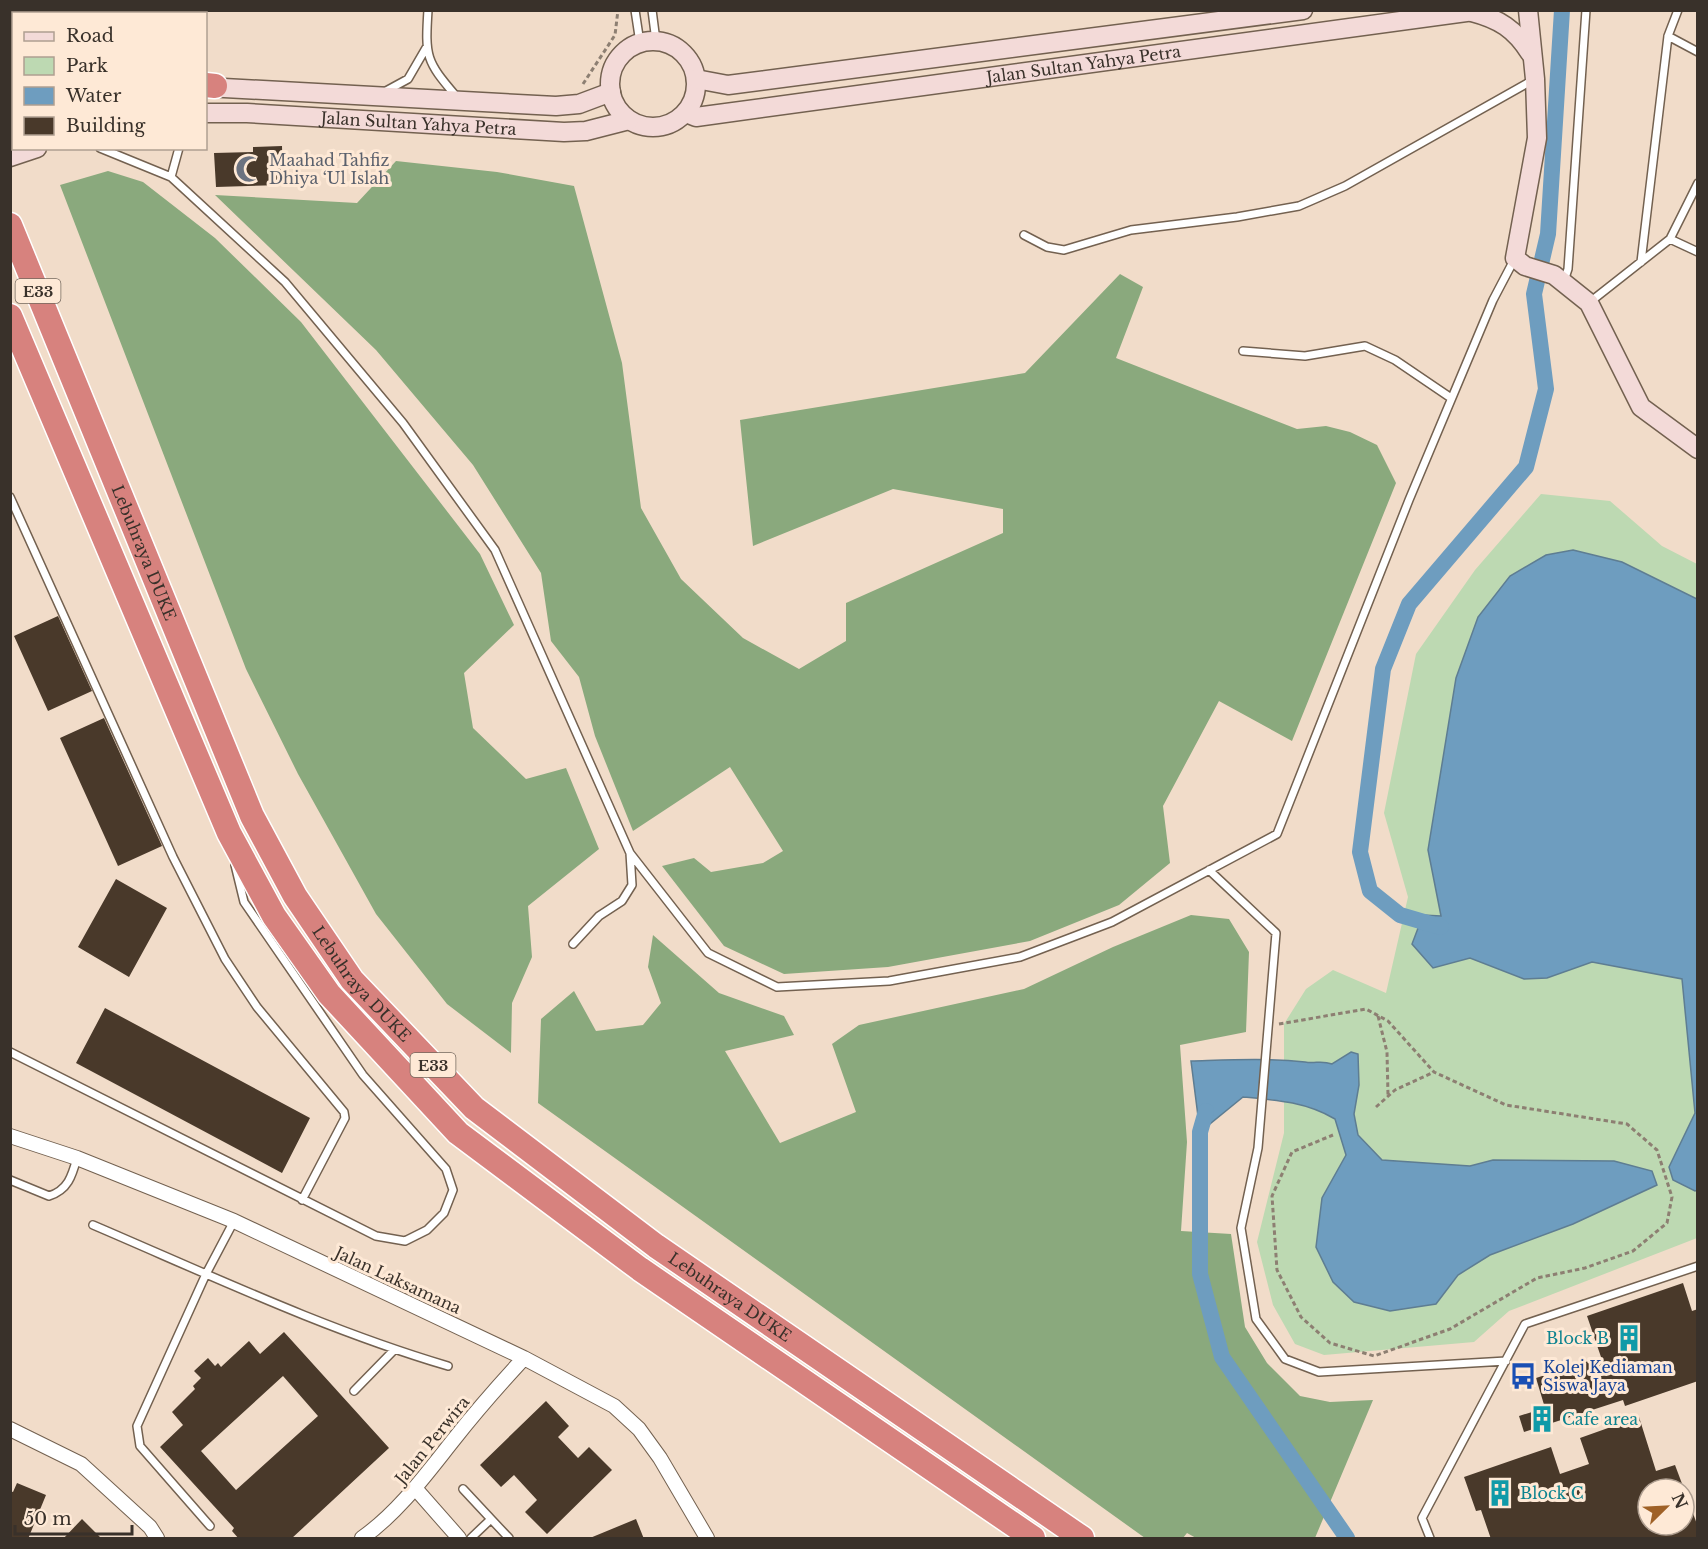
<svg xmlns="http://www.w3.org/2000/svg" width="1708" height="1549" viewBox="0 0 1708 1549" font-family="'Libre Baskerville',serif">
  <rect width="100%" height="100%" fill="#f1dcc9"/>
  <!-- green -->
  <path fill="#bdd9b2" d="M1541,494L1610,501L1662,546L1697,564V1238L1509,1311L1474,1342L1324,1355L1295,1344L1273,1305L1257,1242L1284,1133V1024L1306,989L1333,970L1386,993L1408,897L1384,813L1416,654L1475,570Z"/>
  <!-- forest -->
  <path fill="#8aa97d" d="M396,161L497,172L574,186L622,363L641,508L681,579L743,638L799,669L846,641V603L1003,533V509L893,489L753,546L740,420L1025,373L1120,274L1143,287L1116,358L1297,429L1326,426L1350,432L1377,445L1396,483L1292,741L1219,701L1163,806L1170,863L1119,905L1030,941L888,967L784,974L724,946L662,866L694,858L711,872L763,863L783,851L730,767L633,831L595,736L579,677L551,641L541,573L473,465L376,350L215,195L357,203Z
    M108,171L143,182L215,238L301,322L480,554L514,625L464,673L473,728L526,779L566,768L599,849L528,906L532,957L512,1003L511,1053L447,1004L376,914L298,774L246,669L60,185Z
    M1191,915L1229,919L1249,952L1246,1032L1180,1045L1187,1142L1181,1231L1231,1234L1245,1327L1267,1363L1300,1396L1330,1402L1373,1400L1315,1538H1196L1187,1533L1183,1538H1145L538,1103L541,1019L574,991L596,1031L643,1025L661,1003L648,967L653,935L719,993L784,1016L794,1035L725,1051L780,1143L856,1112L832,1044L859,1025L1024,989L1113,947Z"/>
  <!-- water -->
  <path fill="#6e9dbf" stroke="#5e7d92" stroke-width="1.5" d="M1573,550L1622,562L1697,599L1698,1190L1695,1191L1673,1180L1669,1167L1695,1113L1682,979L1592,962L1547,978L1524,979L1470,958L1433,968L1412,944L1423,915L1441,916L1428,850L1456,678L1478,617L1510,576L1546,555Z
    M1351,1052L1358,1054L1359,1085L1354,1114L1358,1135L1382,1160L1470,1166L1493,1160L1614,1161L1652,1171L1657,1185L1573,1224L1490,1255L1458,1275L1436,1304L1390,1311L1354,1302L1333,1282L1316,1247L1322,1198L1346,1155L1335,1119C1306,1102 1277,1100 1243,1097L1200,1132L1191,1061C1229,1060 1267,1058 1305,1062C1315,1064 1321,1060 1332,1064Z"/>
  <g fill="none" stroke-linecap="round" stroke-linejoin="round">
    <!-- canal -->
    <path stroke="#6e9dbf" stroke-width="16" d="M1441,927L1400,915L1370,891L1360,852L1383,669L1409,604L1526,467L1546,389L1534,294L1548,234L1562,10
      M1206,1111L1200,1132V1274L1222,1357L1347,1538"/>
  </g>
  <!-- building -->
  <path fill="#49392a" fill-rule="evenodd" d="M282,146L283,185L216,187L214,153L253,152V147Z
    M58,616L92,691L48,711L14,636Z
    M104,718L162,846L118,866L60,738Z
    M116,879L167,908L129,977L78,947Z
    M105,1008L310,1118L282,1173L76,1063Z
    M1683,1283L1692,1311L1698,1309V1381L1625,1406L1623,1400L1524,1432L1519,1416L1545,1408L1536,1378L1601,1357L1587,1316Z
    M284,1332L389,1448L291,1539H239L232,1531L234,1528L160,1447L183,1425L172,1412L195,1389L193,1386L201,1378L194,1371L208,1358L215,1366L218,1363L221,1367L249,1341L260,1354ZM283,1376L318,1416L236,1490L201,1451Z
    M546,1401L569,1426L558,1437L578,1458L589,1447L612,1470L547,1534L525,1512L537,1500L514,1475L501,1487L480,1465Z
    M1639,1417L1656,1471L1675,1465L1684,1489H1648V1530L1663,1525H1684L1686,1494L1698,1527V1539H1491L1481,1510L1476,1511L1464,1477L1551,1447L1560,1474L1589,1464L1580,1438Z
    M17,1483L46,1495L28,1539H10V1491L13,1492Z
    M82,1519L102,1539H63Z
    M636,1519L644,1539H591L590,1538Z"/>
  <g fill="none" stroke-linecap="round" stroke-linejoin="round">
    <defs>
      <path id="lane" d="M428,10C425,57 426,61 456,96
        M635,10L640,43
        M652,10L656,41
        M1668,36L1698,52
        M386,91L408,79L426,48
        M100,148L171,177L285,282L403,423L495,550L630,853L708,953L777,987L889,981L1020,957L1112,922L1277,834L1409,500L1493,300L1514,260
        M171,177L179,148
        M1024,235L1047,247L1064,250L1131,230L1237,217L1299,206L1345,186L1533,80
        M1670,239L1698,183
        M1641,262L1668,36L1678,10
        M1564,281L1568,269L1586,10
        M1590,302L1670,239L1698,252
        M1243,351L1305,356L1365,346L1395,360L1451,398
        M10,497L173,857L225,959L257,1007L344,1112L345,1118L302,1200
        M1209,870L1276,933L1258,1148L1241,1228L1256,1319L1285,1359L1319,1372L1506,1361
        M573,944L599,916L622,901L632,885L630,853
        M10,1052L376,1236L405,1241L427,1230L444,1213L453,1190L446,1169L363,1075L244,902L235,865
        M10,1180L49,1196C68,1190 72,1176 77,1158
        M93,1225C210,1275 326,1330 448,1366
        M354,1391L394,1350
        M463,1489L491,1519L471,1538
        M491,1519L509,1538
        M210,1526L140,1446L137,1426L206,1274L234,1221
        M1430,1538L1422,1518L1525,1324L1698,1266"/>
      <path id="street" d="M10,1136L77,1158L234,1221L524,1358L614,1406L639,1429L660,1458L707,1538
        M10,1429L81,1464L150,1527L157,1538
        M415,1488L459,1538
        M362,1538C399,1512 427,1473 455,1438C477,1410 500,1384 524,1358"/>
      <g id="secondary">
        <path d="M1528,10L1535,79L1537,138L1515,258L1525,266L1554,275L1589,303L1641,407L1698,449"/>
        <path d="M1472,12C1499,19 1515,29 1530,53"/>
        <circle cx="653" cy="84" r="43"/>
        <path d="M696,79L728,85L1303,10"/>
        <path d="M206,87L556,106L579,104L611,92"/>
        <path id="s1" d="M206,113H247L564,132L586,131L629,120"/>
        <path id="s2" d="M686,113L696,117L1481,10"/>
        <path d="M10,130L14,129"/>
        <path d="M10,157L37,148"/>
      </g>
      <g id="highway">
        <path d="M10,26L14,30"/>
        <path d="M206,85L215,86"/>
        <path id="s3" d="M10,225L252,816L295,896L352,980L474,1108L656,1246L1082,1538"/>
        <path d="M10,316L229,833L274,916L329,994L458,1133L640,1269L1033,1538"/>
      </g>
    </defs>
    <!-- lane casing -->
    <use href="#lane" stroke="#736150" stroke-width="10"/>
    <!-- street casing -->
    <use href="#street" stroke="#736150" stroke-width="16"/>
    <!-- secondary casing -->
    <use href="#secondary" stroke="#736150" stroke-width="21"/>
    <!-- highway casing -->
    <use href="#highway" stroke="#fff" stroke-width="27"/>
    <!-- path -->
    <path stroke="#8d7f72" stroke-width="3" stroke-dasharray="4.5 3" stroke-linecap="butt" d="M583,84L615,35L618,10
      M1378,1016L1387,1052L1388,1095
      M1279,1024L1366,1009L1388,1021L1434,1072L1506,1105L1627,1124L1657,1150L1672,1197L1667,1223L1633,1251L1585,1268L1537,1278L1450,1329L1374,1356L1330,1343L1301,1317L1277,1270L1272,1196L1292,1152L1333,1135
      M1376,1107L1395,1090L1434,1072"/>
    <!-- lane -->
    <use href="#lane" stroke="#fff" stroke-width="7"/>
    <!-- street -->
    <use href="#street" stroke="#fff" stroke-width="14"/>
    <!-- secondary -->
    <use href="#secondary" stroke="#f3dad8" stroke-width="18"/>
    <!-- highway -->
    <use href="#highway" stroke="#d7827e" stroke-width="24"/>
  </g>
  <!-- icons -->
  <defs>
    <symbol id="mosque-bare" viewBox="-9 -9 18 18"><path d="M3.5-4.9A6 6 0 1 0 3.5 4.9A5 5 0 1 1 3.5-4.9Z" fill="#6b7280" stroke="#fee9d6" stroke-width="2.5" paint-order="stroke"/></symbol>
    <symbol id="building-bare" viewBox="-9 -9 18 18"><path d="M-4-6H4V6H1V3H-1V6H-4ZM-2.5-4.3h1.7v1.8h-1.7ZM.8-4.3h1.7v1.8H.8ZM-2.5-1h1.7V.8h-1.7ZM.8-1h1.7V.8H.8Z" fill="#0f9aa8" stroke="#fee9d6" stroke-width="2.5" paint-order="stroke"/></symbol>
    <symbol id="bus-bare" viewBox="-9 -9 18 18"><path d="M-5-6H5V4H4V6H2V4H-2V6H-4V4H-5ZM-3.5-4V0h7V-4ZM-3.5 1.2v1.5H-2V1.2ZM2 1.2v1.5H3.5V1.2Z" fill="#1a4fb4" stroke="#fee9d6" stroke-width="2.5" paint-order="stroke"/></symbol>
  </defs>
  <g fill-rule="evenodd">
    <use href="#mosque-bare" x="230" y="150" width="38" height="38"/>
    <use href="#building-bare" x="1610" y="1319" width="38" height="38"/>
    <use href="#bus-bare" x="1504" y="1357" width="38" height="38"/>
    <use href="#building-bare" x="1523" y="1400" width="38" height="38"/>
    <use href="#building-bare" x="1481" y="1474" width="38" height="38"/>
  </g>
  <g text-anchor="middle" dominant-baseline="central" stroke-width="6" stroke-linejoin="round" paint-order="stroke">
    <!-- shield labels -->
    <g fill="#fee9d6" stroke="#74685e" stroke-width="1.5">
      <rect x="15.5" y="279" width="45" height="24" rx="4.5"/>
      <rect x="410.5" y="1053" width="45" height="24" rx="4.5"/>
    </g>
    <g font-size="15" font-weight="bold" fill="#39312a">
      <text x="38" y="291">E33</text>
      <text x="433" y="1065">E33</text>
    </g>
    <!-- street labels -->
    <g font-size="16" fill="#39312a" stroke="#fee9d6">
      <text stroke="none"><textPath href="#s2" startOffset="402">Jalan Sultan Yahya Petra</textPath></text>
      <text stroke="none"><textPath href="#s1" startOffset="213">Jalan Sultan Yahya Petra</textPath></text>
      <text stroke="none"><textPath href="#s3" startOffset="354">Lebuhraya DUKE</textPath></text>
      <text stroke="none"><textPath href="#s3" startOffset="840">Lebuhraya DUKE</textPath></text>
      <text transform="translate(398 1280) rotate(25)">Jalan Laksamana</text>
      <text stroke="none"><textPath href="#s3" startOffset="1326">Lebuhraya DUKE</textPath></text>
      <text transform="translate(432 1440) rotate(-51)">Jalan Perwira</text>
    </g>
    <!-- worship labels -->
    <g font-size="16" fill="#5b616d" stroke="#fee9d6" text-anchor="start">
      <text x="269" y="160">Maahad Tahfiz<tspan x="269" dy="18">Dhiya ‘Ul Islah</tspan></text>
    </g>
    <!-- culture labels -->
    <g font-size="16" fill="#0d838f" stroke="#fee9d6" text-anchor="start">
      <text x="1609" y="1338" text-anchor="end">Block B</text>
      <text x="1562" y="1419">Cafe area</text>
      <text x="1520" y="1493">Block C</text>
    </g>
    <!-- transit labels -->
    <g font-size="16" fill="#164399" stroke="#fee9d6" text-anchor="start">
      <text x="1543" y="1367">Kolej Kediaman<tspan x="1543" dy="18">Siswa Jaya</tspan></text>
    </g>
  </g>
  <!-- border -->
  <rect width="1708" height="1549" fill="none" stroke="#39312a" stroke-width="24"/>
  <!-- legend -->
  <rect x="12" y="12" width="195" height="138" fill="#fee9d6" stroke="#af9f91" stroke-width="1.5"/>
  <rect x="24" y="32" width="30" height="9" fill="#f3dad8" stroke="#af9f91" stroke-width="1.5"/>
  <text x="66" y="42" font-size="18" fill="#39312a">Road</text>
  <rect x="24" y="57" width="30" height="18" fill="#bdd9b2" stroke="#af9f91" stroke-width="1.5"/>
  <text x="66" y="72" font-size="18" fill="#39312a">Park</text>
  <rect x="24" y="87" width="30" height="18" fill="#6e9dbf" stroke="#af9f91" stroke-width="1.5"/>
  <text x="66" y="102" font-size="18" fill="#39312a">Water</text>
  <rect x="24" y="117" width="30" height="18" fill="#49392a" stroke="#af9f91" stroke-width="1.5"/>
  <text x="66" y="132" font-size="18" fill="#39312a">Building</text>
  <!-- north arrow -->
  <g transform="translate(1666 1507) rotate(66)"><circle r="28" fill="#fee9d6" stroke="#af9f91" stroke-width="1.5"/>
  <path d="M0-4.5L10 22L0 15L-10 22Z" fill="#9f6127"/>
  <text y="-9" font-size="16" font-weight="bold" text-anchor="middle" fill="#39312a">N</text>
  </g>
  <!-- scale -->
  <path d="M15 1525v9h117v-9" fill="none" stroke="#39312a" stroke-width="3"/>
  <text x="24" y="1525" font-size="18" fill="#39312a" stroke="#fee9d6" stroke-width="4.5" paint-order="stroke">50 m</text>
</svg>
